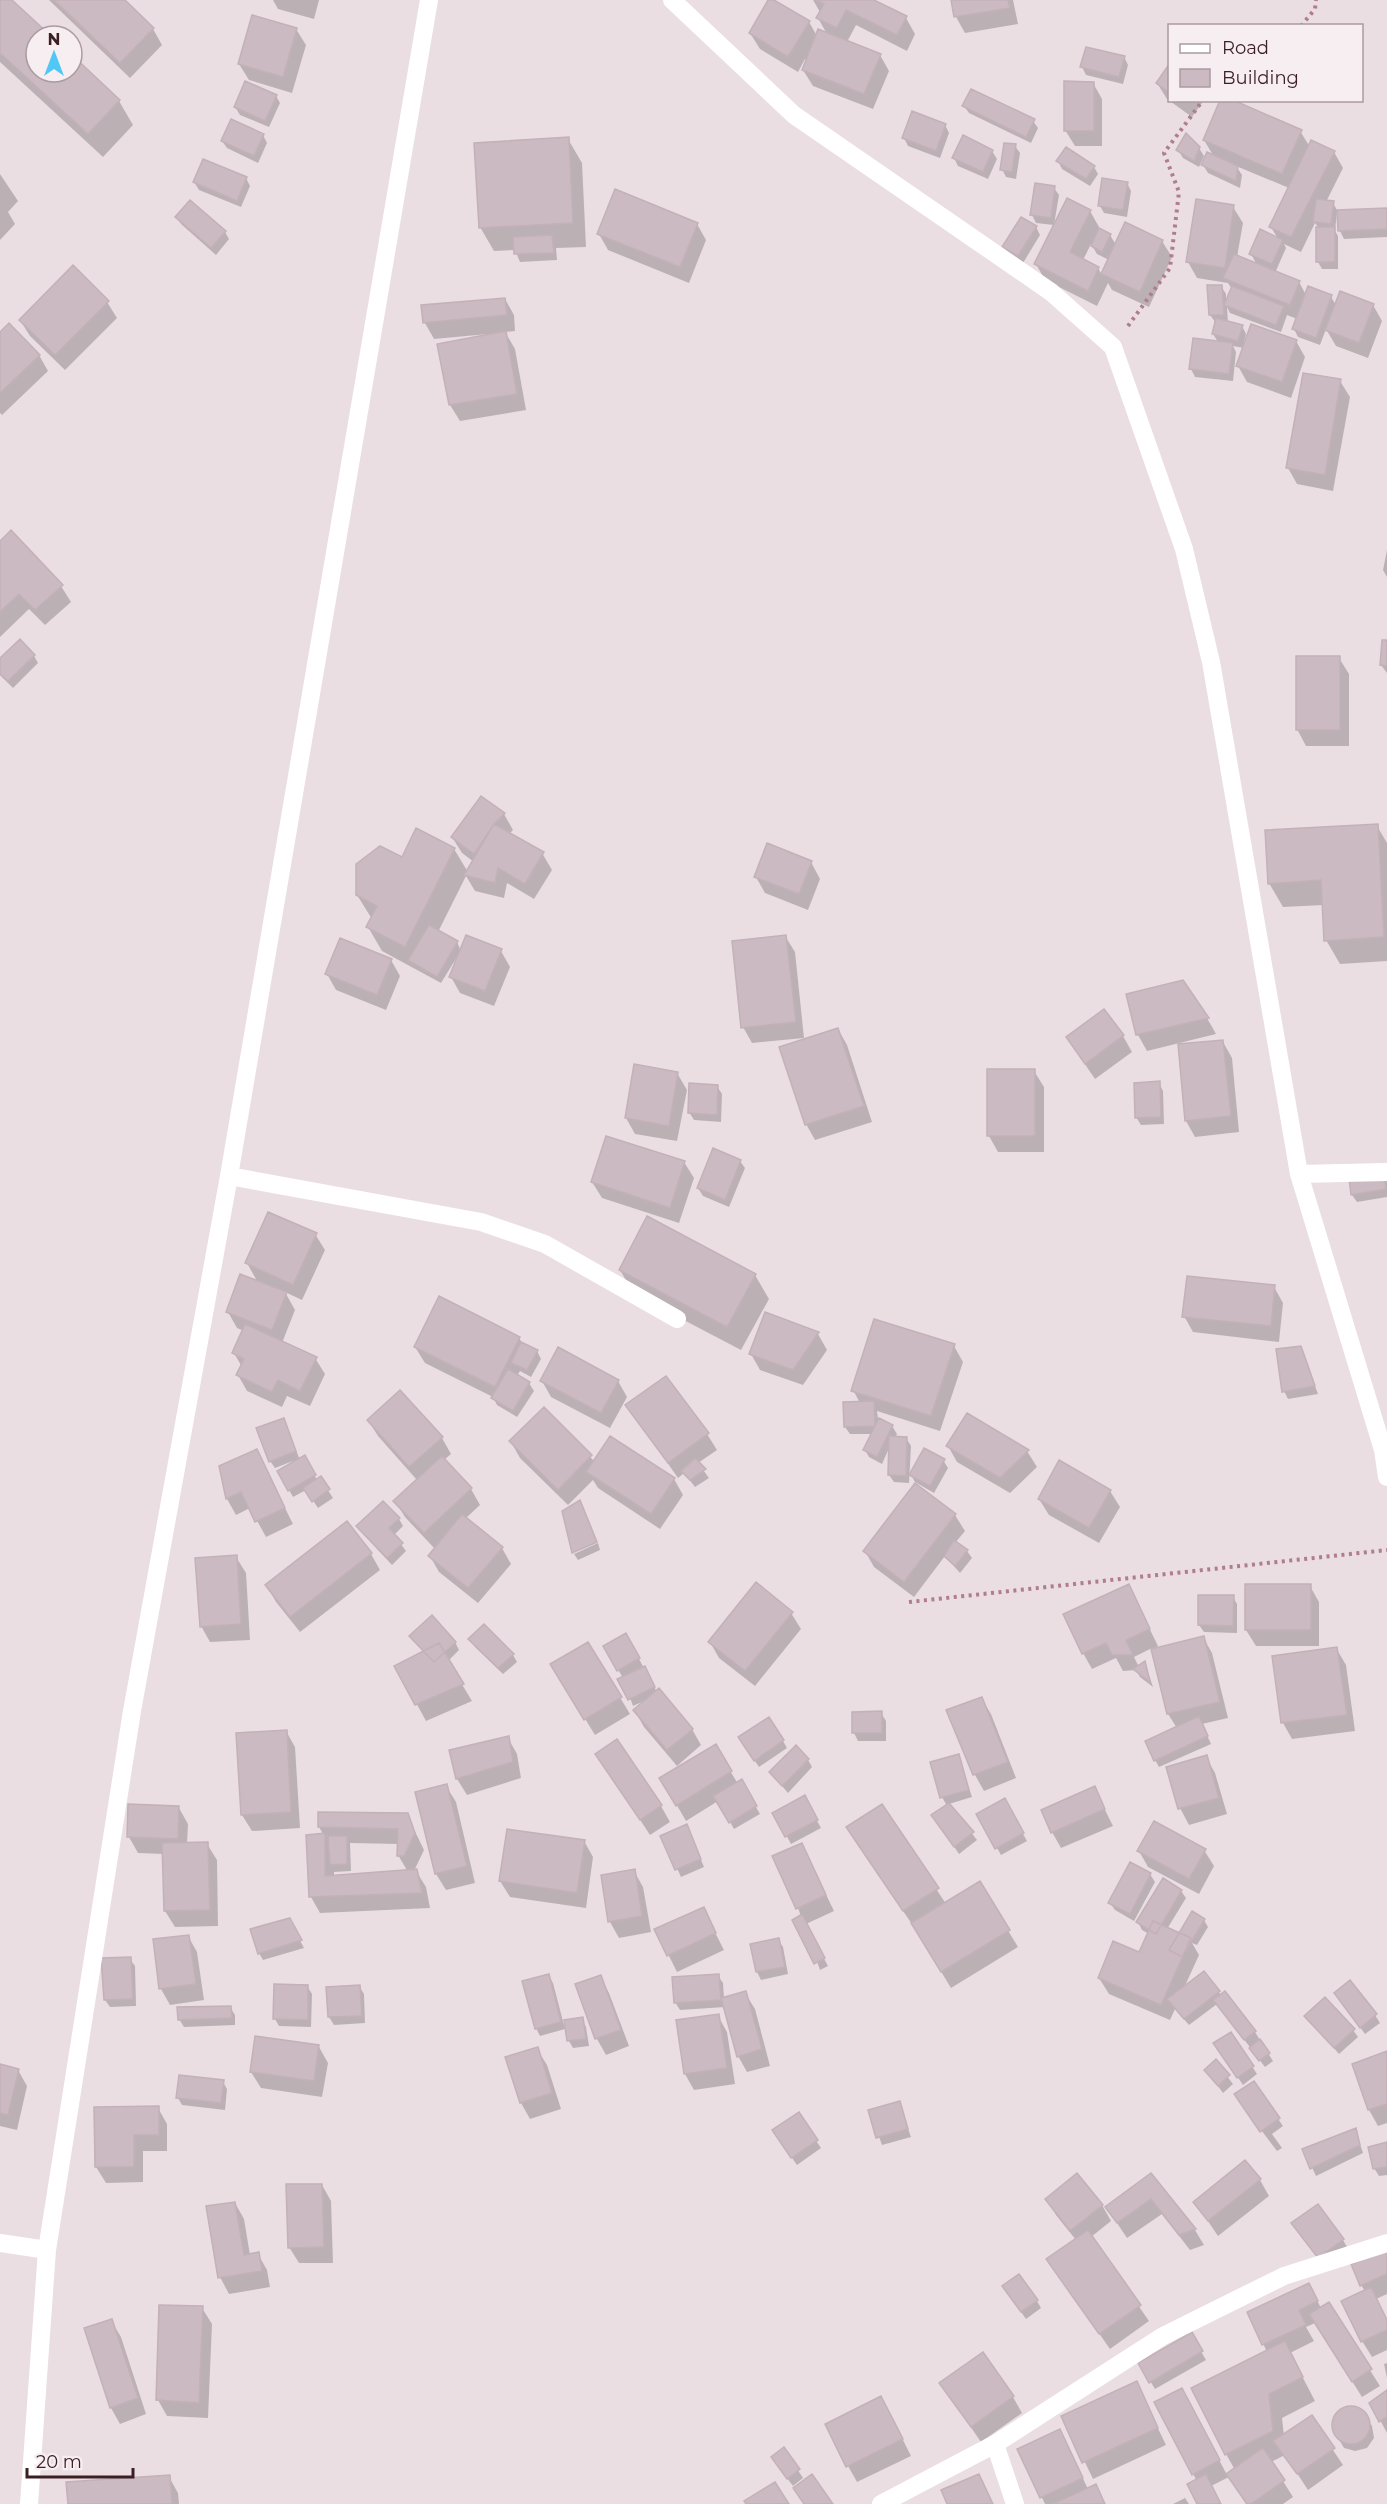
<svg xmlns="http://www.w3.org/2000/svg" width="1387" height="2504" viewBox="0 0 1387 2504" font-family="Montserrat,sans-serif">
  <rect width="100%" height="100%" fill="#eadee3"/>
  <!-- shadow -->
  <path fill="#0003" fill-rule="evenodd" d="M0,0H10L49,36H36V72H72V57L119,101L133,125L103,157L0,62Z
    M49,0H123L153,29L162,45L130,78Z
    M273,0H319L314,19L278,9Z
    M771,0L809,22L817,36L827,34L818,18L820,12L813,0H871L906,18L915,34L907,51L856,25L847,42L880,55L889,71L873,109L813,86L803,70L807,60L805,59L798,72L760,49L750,33Z
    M953,0H1013L1018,24L965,33L956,17Z
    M296,29L306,45L292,93L249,80L239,64Z
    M1124,57L1128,65L1123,84L1086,75L1082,67Z
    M1170,66V100H1204L1192,117L1167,99L1157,83Z
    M1093,83L1102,99V146H1075L1065,130Z
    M276,96L280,103L269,127L240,115L235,107Z
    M964,106L1033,121L1038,128L1031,143L969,113Z
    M945,125L949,133L940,158L908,146L904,138Z
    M1300,131L1310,147L1334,152L1343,168L1326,202L1333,203L1337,210L1387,209V237L1344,239L1340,231L1339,212H1337L1335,231L1338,236V269H1322L1318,262V227L1315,223L1301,252L1284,244L1286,248L1275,273L1299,282L1306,295L1309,288L1331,297L1336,305H1373L1382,321L1368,358L1336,346L1326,329L1320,345L1298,337L1294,329L1297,319L1287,315L1281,332L1230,313L1227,307L1228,323L1242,326L1246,334L1244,343L1296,341L1305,357L1291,398L1247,382L1238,366L1244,348L1233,346L1236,352L1233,381L1195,377L1191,369L1218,342L1213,334L1216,323L1210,315L1221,286L1226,294V304L1232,289L1228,283L1197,278L1188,262L1233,207L1243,223L1237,257L1257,265L1251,254L1278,239L1271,227L1289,188L1236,166L1242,175L1240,188L1208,173L1203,165L1214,157L1204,140Z
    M263,135L267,143L258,163L227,148L222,141Z
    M568,139L582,163L586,247L556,248L557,260L520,262L515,250L494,251L480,227Z
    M1015,146L1020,153L1016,179L1006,177L1002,169Z
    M1199,148L1204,156L1199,167L1183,158L1178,150Z
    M992,151L997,159L988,179L958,166L954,158Z
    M1058,161L1094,167L1098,174L1090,186L1062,169Z
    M0,174L18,201L8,212L15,224L0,240Z
    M246,178L250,186L241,207L199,190L194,182Z
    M1127,183L1131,191L1127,217L1104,213L1100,206Z
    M1054,188L1059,195L1054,225L1036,223L1032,215Z
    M1090,211L1099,227L1098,229L1110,235L1116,245L1162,241L1172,257L1149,307L1112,290L1108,283L1097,306L1045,280L1036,264ZM1091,244L1097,254L1109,260L1102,275L1098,268L1083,260Z
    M177,217L225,232L229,239L216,255L181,224Z
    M697,224L706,240L689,283L608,250L599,234Z
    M1036,227L1040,235L1023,263L1008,254L1004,247Z
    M505,299L514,315L515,331L505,332L515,349L526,410L460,421L450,405L439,345L488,336V334L434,339L425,323Z
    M107,302L117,318L65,370L30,336L20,320Z
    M0,334L39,355L48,371L2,415L0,413Z
    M1340,381L1350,397L1333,491L1297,484L1288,468Z
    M0,544L61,586L71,602L45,625L29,609L0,637Z
    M1387,550V577L1383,570Z
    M1387,642V673L1381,665Z
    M34,656L38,663L13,688L0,675V661Z
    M1339,658L1349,674V746H1306L1297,729Z
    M504,814L513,830L509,834L542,853L552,870L534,899L507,883L504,898L475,891L466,876L438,932L457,942L461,951H501L510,967L494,1006L460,993L451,977L459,958L457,957L441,983L382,951L368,927L372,919L357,895L402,859L454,849L468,872L474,862L462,853L452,837Z
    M1377,826L1387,843V961L1340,964L1326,940L1324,905L1283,907L1269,883Z
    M811,862L820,879L808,910L765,893L756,877Z
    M785,936L795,952L804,1038L752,1043L743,1027Z
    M391,960L400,976L386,1010L336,990L327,974Z
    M1128,995L1207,1018L1216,1034L1147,1051L1138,1035Z
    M838,1029L847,1045L872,1122L815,1140L806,1124Z
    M1123,1036L1132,1052L1095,1079L1067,1038Z
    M1223,1042L1232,1058L1239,1132L1195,1137L1186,1121Z
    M1034,1071L1044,1087V1152H998L989,1136Z
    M677,1073L687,1090L677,1141L635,1134L626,1118Z
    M1159,1083L1163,1091L1164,1124L1141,1125L1136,1117Z
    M717,1086L722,1094L721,1122L694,1120L689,1112Z
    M740,1161L745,1168L729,1207L703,1196L698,1188Z
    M684,1162L694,1178L679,1223L602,1198L592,1182Z
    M1383,1174L1387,1181V1197L1357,1202L1352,1195Z
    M315,1234L325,1250L302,1300L285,1292L295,1310L282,1343L315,1358L325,1374L310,1406L287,1396L282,1407L247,1391L238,1375L242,1367L234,1353L244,1331L237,1328L228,1312L258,1283L247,1263Z
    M620,1270L755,1275L769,1299L741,1350L634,1294Z
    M1274,1287L1283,1303L1279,1342L1193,1332L1184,1316Z
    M818,1334L827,1350L803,1385L760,1370L751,1354Z
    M519,1338L523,1344L537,1351L541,1359L531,1377L520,1371L517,1376L529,1383L534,1391L517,1417L497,1405L493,1397L425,1363L415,1347Z
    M954,1346L963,1362L940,1431L877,1411L878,1419L892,1426L897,1434L895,1438H906L911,1446L909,1483L894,1482L889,1475L890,1446L882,1464L869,1457L865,1450L873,1434H850L845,1427L860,1403L853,1390Z
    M1300,1347L1318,1394L1288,1399L1284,1391Z
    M542,1381H618L627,1397L610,1428L551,1397Z
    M627,1405L707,1434L717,1450L698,1463L709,1478L695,1487L684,1473L678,1478Z
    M544,1409L595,1462L674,1479L683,1495L660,1529L598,1488L593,1480L568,1505L520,1458L511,1442Z
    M368,1420L442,1438L451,1454L444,1460L471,1489L480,1505L466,1518L502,1548L511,1564L478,1603L439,1572L430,1556L435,1549L405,1517L395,1501L417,1480L378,1436Z
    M287,1428L300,1460L304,1457L317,1480L320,1478L333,1498L318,1508L306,1490L293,1497L279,1472L294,1463L293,1461L275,1468L270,1461Z
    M948,1446L1027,1451L1037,1467L1010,1493L957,1462Z
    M256,1450L293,1524L266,1537L250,1508L236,1515L227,1499L221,1467Z
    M943,1460L948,1468L934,1493L915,1482L911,1475Z
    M1110,1491L1120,1507L1099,1543L1049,1515L1039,1499Z
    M955,1515L965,1531L955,1543L967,1551L972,1558L960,1573L945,1556L914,1597L874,1567L865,1551Z
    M399,1519L403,1526L394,1535L406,1551L392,1565L363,1534L358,1526Z
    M598,1543L600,1550L578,1560L574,1554Z
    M371,1554L380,1570L300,1632L276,1602L267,1586Z
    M236,1557L246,1573L250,1640L210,1642L201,1626Z
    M1128,1585L1158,1646L1153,1650L1203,1637L1212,1653L1228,1718L1202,1724L1211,1744L1159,1767L1155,1760L1177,1728L1168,1714L1152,1648L1134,1657L1139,1667L1145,1663L1153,1687L1140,1677L1136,1670L1123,1671L1116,1658L1092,1669L1083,1653Z
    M1310,1586L1319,1602V1646H1256L1246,1630Z
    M1233,1597L1237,1604V1633L1204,1632L1199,1625Z
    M791,1613L801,1629L755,1686L719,1658L710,1642Z
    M626,1635L657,1692L692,1729L701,1745L677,1766L644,1727L635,1711L644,1701L633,1706L623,1678L605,1647Z
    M411,1636L455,1642L459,1650L448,1661L472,1701L426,1721L396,1666L424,1652Z
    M470,1639L513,1655L517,1662L503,1674L475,1647Z
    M588,1644L630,1714L595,1735L552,1665Z
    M1336,1648L1346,1665L1355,1731L1292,1739L1283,1723Z
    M981,1698L991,1714L1016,1778L984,1791L975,1775L948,1711Z
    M881,1713L886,1721V1741H858L854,1733Z
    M286,1731L295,1747L300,1828L252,1831L242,1815Z
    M508,1738L517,1754L521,1778L467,1795L457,1779L451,1752Z
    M783,1741L787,1748L759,1767L744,1745Z
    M715,1746L738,1784L741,1782L760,1814L734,1829L718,1801L686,1821L661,1778Z
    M597,1754L661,1806L670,1822L650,1835Z
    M958,1756L972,1797L949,1804L977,1840L959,1854L938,1823L947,1806L942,1797Z
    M1206,1757L1215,1773L1227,1814L1189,1825L1180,1808Z
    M808,1760L812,1767L788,1793L771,1773Z
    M446,1786L456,1802L475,1883L446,1890L436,1874L417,1793Z
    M1094,1788L1113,1826L1061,1848L1052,1832Z
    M804,1797L821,1828L791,1844L774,1813Z
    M1004,1800L1027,1841L1001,1855L978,1814Z
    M130,1806L179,1808L188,1824L187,1844H207L217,1860L218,1926L175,1927L165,1911L164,1854L138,1853L129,1837Z
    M882,1806L946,1904L979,1883L1018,1947L951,1988L914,1927L857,1844Z
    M320,1814L407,1815L424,1850L414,1871H416L426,1887L430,1908L320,1913L311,1897L323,1834L319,1827ZM350,1843L399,1844L398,1855L408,1872L334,1877V1872L351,1871Z
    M690,1834L704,1867L681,1877L662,1836Z
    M584,1841L593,1857L586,1908L510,1897L500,1881Z
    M802,1845L834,1911L806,1924L828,1966L820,1970L798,1908Z
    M1204,1850L1214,1866L1199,1894L1148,1867L1139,1851Z
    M634,1871L643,1887L651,1932L619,1938L610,1922Z
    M1150,1874L1155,1882L1134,1921L1115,1910L1110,1903Z
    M1181,1891L1186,1898L1167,1929L1180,1934L1204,1920L1208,1927L1197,1945L1192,1943L1199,1955L1184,1988L1219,1992L1221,1996L1225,1993L1255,2032L1273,2061L1265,2067L1217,2004L1189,2025L1175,2009L1170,2020L1109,1994L1099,1978L1140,1954L1149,1934L1142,1930L1138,1922Z
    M703,1909L724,1950L677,1972L656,1930Z
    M289,1920L304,1948L263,1960L259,1953Z
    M188,1936L197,1952L204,2000L170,2005L161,1989Z
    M778,1940L783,1947L788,1974L761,1980L757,1972L751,1945Z
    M130,1959L135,1966L136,2006L110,2007L105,2000Z
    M548,1975L553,1983L565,2029L540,2036L536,2028Z
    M718,1976L723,1983L724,1999L745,1993L755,2009L770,2066L747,2072L738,2056L725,2007L680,2010L675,2002Z
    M600,1977L609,1993L629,2046L606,2055L597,2039L577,1985Z
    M307,1986L312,1994L311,2027L279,2026L275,2019Z
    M359,1986L364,1994L365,2023L334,2025L329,2017L328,1989Z
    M1336,1994L1375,2015L1380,2023L1365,2034Z
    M230,2007L235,2015V2025L184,2027L179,2019Z
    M718,2016L727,2032L735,2084L694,2090L685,2074Z
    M1306,2016L1353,2030L1358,2037L1339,2054Z
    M582,2019L586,2027L589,2046L573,2048L569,2041Z
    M1231,2034L1257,2074L1243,2085L1220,2051Z
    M319,2047L328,2063L322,2097L261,2088L251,2072Z
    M537,2049L547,2065L561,2109L530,2119L521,2103Z
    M1387,2053V2123L1378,2126L1369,2110L1353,2065Z
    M1216,2062L1233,2084L1223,2093L1206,2070Z
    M0,2066L18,2070L27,2086L17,2130L0,2126Z
    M223,2082L227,2089L225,2110L182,2105L178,2098Z
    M1253,2083L1283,2126L1272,2134L1282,2148L1277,2151L1240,2102Z
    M899,2103L911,2137L882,2145L870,2111Z
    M158,2108L167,2124V2151H143V2182L106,2183L96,2167Z
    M798,2114L821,2148L797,2165L778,2138Z
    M1355,2129L1363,2153L1316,2176L1304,2150Z
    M1387,2144V2175L1379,2176L1374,2168Z
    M1151,2175L1195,2230L1204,2245L1190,2250L1162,2214L1127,2238L1107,2208Z
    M1260,2180L1269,2196L1218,2236L1195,2202Z
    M322,2185L331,2201L333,2263H299L289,2247Z
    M1047,2199L1102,2205L1111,2221L1091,2237L1149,2321L1110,2349L1058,2275L1076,2240L1056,2215Z
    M235,2203L244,2219L250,2255L258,2254L267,2270L270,2287L229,2294L220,2277Z
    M1293,2224L1343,2240L1347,2247L1324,2265Z
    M1387,2251V2294L1376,2299L1387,2320V2350L1372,2357L1362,2341L1365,2291L1361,2285Z
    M1309,2285L1321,2308L1328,2304L1380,2386L1362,2397L1315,2323L1306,2327L1314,2341L1290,2353L1315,2401L1282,2418L1284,2436L1311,2417L1343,2465L1308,2490L1285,2455L1271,2462L1293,2497L1283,2504H1246L1229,2477L1211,2486L1220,2504H1199L1197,2481L1193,2474L1191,2406L1227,2475L1235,2470L1226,2454L1267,2352L1249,2313Z
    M1008,2294L1037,2301L1041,2308L1026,2319Z
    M202,2308L212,2324L208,2418L167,2416L158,2400Z
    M111,2321L121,2337L146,2414L120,2424L111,2408Z
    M1191,2334L1206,2360L1155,2389L1140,2364Z
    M1387,2363V2378L1384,2364Z
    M1136,2383L1166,2445L1093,2479L1063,2417Z
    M941,2384L1013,2397L1022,2413L981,2442Z
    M1387,2392V2433L1371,2403Z
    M1347,2407L1359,2409L1372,2426L1374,2438L1367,2448L1355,2451L1344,2448L1333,2429L1334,2418L1342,2409Z
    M890,2414L911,2456L857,2482L848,2466Z
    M1060,2431L1088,2489L1105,2504H1045L1019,2450Z
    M784,2449L803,2478L793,2486L777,2465Z
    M169,2477L178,2493L179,2504H69Z
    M1185,2498L1189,2504H1173Z"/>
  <!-- building -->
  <path fill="#cbbac1" stroke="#c4b0b8" stroke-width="1.5" d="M0,0H12L51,36H36V72H72V55L120,100L88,134L0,53Z
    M54,0H125L154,28L120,63Z
    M768,0H774L810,21L788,57L749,33Z
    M816,0H874L907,16L897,35L846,10L837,28L816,18L824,4Z
    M951,0H1008L1010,8L954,17Z
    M252,15L297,28L283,77L238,64Z
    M818,29L881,54L864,94L802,70Z
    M1086,47L1125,56L1119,77L1080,67Z
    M1170,63V93L1156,83Z
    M245,81L277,95L265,121L234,107Z
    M1064,81L1094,82V131H1064Z
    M971,89L1035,119L1026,137L962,106Z
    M1220,100H1233L1302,130L1282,174L1203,140Z
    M912,111L946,124L936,151L902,138Z
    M231,119L264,134L254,156L221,141Z
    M1186,133L1200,147L1194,161L1176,150Z
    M963,135L993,150L983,172L952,158Z
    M569,137L573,223L479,228L474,143Z
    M1311,140L1335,151L1291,237L1269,227Z
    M1004,143L1016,144L1012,172L1000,170Z
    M1066,147L1095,166L1086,179L1056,161Z
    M1207,152L1238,166L1236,181L1201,165Z
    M203,159L247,177L237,201L193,182Z
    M1102,178L1128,182L1123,210L1098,206Z
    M1035,183L1055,186L1051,218L1030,215Z
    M615,189L698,223L680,267L597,234Z
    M1067,198L1091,210L1070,252L1099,267L1088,291L1034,264Z
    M1196,199L1234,205L1225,268L1186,262Z
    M1316,199L1334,201L1331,224L1313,222Z
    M190,200L226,231L211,248L175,217Z
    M1387,208V229L1338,231L1337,210Z
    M1021,217L1037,226L1018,256L1002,247Z
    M1125,222L1163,240L1140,292L1101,274Z
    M1316,227H1335V262H1316Z
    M1099,228L1111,234L1102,252L1091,246Z
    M1260,229L1283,240L1272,264L1249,254Z
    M552,235L554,253L514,254L513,237Z
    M1234,254L1300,281L1290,305L1223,278Z
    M73,265L109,301L55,355L19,320Z
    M1207,285H1222L1224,315H1209Z
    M1232,286L1284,306L1276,325L1224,305Z
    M1308,286L1332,295L1316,338L1292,329Z
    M1340,291L1374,304L1359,343L1325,330Z
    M505,298L507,315L423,323L421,305Z
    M1216,318L1243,325L1238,341L1212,334Z
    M9,323L40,355L0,393V332Z
    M1251,324L1297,340L1282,382L1236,366Z
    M506,331L517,394L449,405L437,344Z
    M1193,338L1233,343L1229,374L1189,369Z
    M1303,373L1341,379L1325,475L1286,468Z
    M11,530L63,585L35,610L19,594L0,612V541Z
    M20,639L35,655L8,681L0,674V658Z
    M1382,640H1387V666L1380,665Z
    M1296,656H1340V730H1296Z
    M481,796L505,813L494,824L474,854L451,837Z
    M494,824L544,852L525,884L498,868L495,883L464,875Z
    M1378,824L1384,937L1324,941L1321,880L1268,884L1265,830Z
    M416,828L455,848L405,947L366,927L377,906L356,895V864L380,846L402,857Z
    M767,843L812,861L799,894L754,877Z
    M429,925L458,941L437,977L408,960Z
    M466,935L502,949L485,991L449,977Z
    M786,935L796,1022L741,1028L732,941Z
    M340,938L392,959L377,995L325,974Z
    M1183,980L1209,1018L1136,1035L1126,994Z
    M1104,1009L1124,1035L1085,1064L1066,1037Z
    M838,1028L864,1106L805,1125L779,1047Z
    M1223,1040L1231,1116L1185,1121L1178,1044Z
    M634,1064L678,1072L669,1126L625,1118Z
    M987,1069H1035V1136H987Z
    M1160,1081L1161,1117L1135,1118L1134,1083Z
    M689,1083L718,1085L717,1115L688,1113Z
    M606,1136L685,1161L670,1208L591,1182Z
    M713,1148L741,1160L725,1200L697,1188Z
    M1384,1173L1386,1189L1351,1195L1349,1178Z
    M268,1212L317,1233L293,1285L245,1263Z
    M647,1216L756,1274L727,1327L619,1270Z
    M240,1274L287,1292L272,1330L226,1312Z
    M1187,1276L1275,1285L1271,1326L1182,1317Z
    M439,1296L520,1337L495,1387L414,1347Z
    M765,1312L819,1332L793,1370L749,1354Z
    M874,1319L955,1344L931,1416L851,1391Z
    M245,1324L317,1357L300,1391L278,1380L272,1392L236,1375L244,1359L232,1353Z
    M521,1342L538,1350L527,1370L511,1363Z
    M1301,1346L1315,1386L1282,1392L1276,1349Z
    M558,1347L619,1380L601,1413L540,1381Z
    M508,1369L530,1382L513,1411L491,1398Z
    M666,1376L709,1433L668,1463L625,1405Z
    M400,1390L443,1437L409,1467L367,1420Z
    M874,1401L875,1426L844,1427L843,1402Z
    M544,1407L592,1455L558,1490L509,1441Z
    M967,1413L1029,1450L1000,1478L946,1446Z
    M284,1418L296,1451L269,1462L256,1428Z
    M879,1418L893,1425L877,1457L863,1450Z
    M610,1436L675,1478L651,1514L586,1472Z
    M889,1436L907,1437L906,1476L888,1475Z
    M924,1448L945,1459L930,1486L909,1475Z
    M257,1449L285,1508L255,1522L241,1492L226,1499L219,1466Z
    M305,1455L316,1475L288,1491L277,1471Z
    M442,1456L472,1488L424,1533L393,1501Z
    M695,1458L706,1469L690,1480L681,1471Z
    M1059,1460L1111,1490L1089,1528L1038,1499Z
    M321,1476L330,1489L312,1502L303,1488Z
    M915,1483L956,1514L904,1582L863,1551Z
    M580,1500L597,1542L572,1553L562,1511Z
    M383,1501L400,1518L389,1528L403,1543L387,1558L356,1526Z
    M462,1514L503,1547L468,1588L428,1556Z
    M347,1521L372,1553L290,1617L265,1585Z
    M954,1540L968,1550L955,1566L944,1556Z
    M237,1555L241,1624L200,1627L195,1558Z
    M756,1582L793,1612L745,1671L708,1642Z
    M1129,1584L1150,1629L1126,1640L1133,1655H1112L1106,1643L1082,1654L1063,1614Z
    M1245,1584H1311V1630H1245Z
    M1198,1595H1234L1233,1626L1198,1625Z
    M432,1615L456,1642L434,1662L409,1636Z
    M484,1624L514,1654L498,1668L468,1639Z
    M626,1633L640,1658L617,1671L603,1646Z
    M1204,1636L1220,1702L1167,1714L1151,1649Z
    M588,1642L622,1697L584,1720L550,1664Z
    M439,1643L464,1684L415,1705L394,1666Z
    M1337,1647L1347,1715L1281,1723L1272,1656Z
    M1145,1661L1150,1682L1133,1669Z
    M645,1666L655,1687L628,1700L617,1679Z
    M659,1688L693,1729L667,1750L633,1710Z
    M982,1697L1008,1762L973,1775L946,1710Z
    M882,1711V1733H852V1712Z
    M1199,1716L1208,1736L1154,1761L1145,1741Z
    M769,1717L784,1740L754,1761L738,1737Z
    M287,1730L291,1812L241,1815L236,1733Z
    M509,1736L513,1762L456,1779L449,1750Z
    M617,1739L662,1805L640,1820L595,1754Z
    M716,1744L732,1771L676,1806L659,1778Z
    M796,1745L809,1759L782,1786L769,1772Z
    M959,1754L969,1790L940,1798L930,1762Z
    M1207,1755L1219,1798L1178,1809L1166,1767Z
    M742,1779L757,1806L729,1823L713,1796Z
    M447,1784L467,1866L435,1874L415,1792Z
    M1095,1786L1105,1809L1051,1833L1041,1810Z
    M805,1795L818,1820L785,1837L772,1813Z
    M1005,1798L1024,1833L995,1849L976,1814Z
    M949,1803L974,1832L954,1847L931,1815Z
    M128,1804L179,1806L178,1839L127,1837Z
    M882,1804L939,1888L903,1911L846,1827Z
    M318,1812L408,1813L415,1833L404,1856H397L398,1829L318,1827Z
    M1154,1821L1206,1849L1189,1879L1137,1851Z
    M687,1824L701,1859L675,1870L660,1836Z
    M507,1829L585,1840L577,1893L499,1881Z
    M325,1833V1876L417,1869L422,1893L309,1897L306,1835Z
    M328,1836H347V1864L330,1865Z
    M208,1842L210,1910L164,1911L162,1843Z
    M802,1843L826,1895L796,1909L772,1856Z
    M1130,1862L1151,1873L1130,1914L1108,1903Z
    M635,1869L642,1916L608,1922L601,1875Z
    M1163,1878L1182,1890L1156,1934L1136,1922Z
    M980,1881L1010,1930L941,1972L911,1923Z
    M704,1907L716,1933L667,1956L654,1929Z
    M1192,1911L1205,1919L1182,1957L1169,1950Z
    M802,1914L825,1958L814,1964L792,1920Z
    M290,1918L302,1940L258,1954L250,1929Z
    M1153,1921L1191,1938L1161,2005L1098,1978L1113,1941L1139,1952Z
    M189,1935L196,1984L159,1989L153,1939Z
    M779,1938L785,1967L756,1972L750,1944Z
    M131,1957L133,1999L104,2000L101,1958Z
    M1204,1971L1220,1991L1184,2019L1167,1999Z
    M549,1974L561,2022L535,2029L522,1981Z
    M719,1974L721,2000L674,2003L672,1977Z
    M601,1975L621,2030L595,2039L575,1984Z
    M1350,1980L1377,2014L1360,2028L1334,1993Z
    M274,1984L308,1985V2020L273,2019Z
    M360,1985L362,2016L328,2017L326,1987Z
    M746,1991L762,2049L737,2057L721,1998Z
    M1225,1991L1256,2031L1244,2040L1213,2000Z
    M1325,1997L1355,2029L1334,2048L1304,2016Z
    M231,2006L232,2018L178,2020L177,2007Z
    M719,2014L727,2068L684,2074L676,2020Z
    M583,2017L586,2039L567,2041L564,2020Z
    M1231,2032L1254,2066L1237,2078L1213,2043Z
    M255,2036L319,2045L314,2081L250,2072Z
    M1260,2039L1270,2053L1259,2061L1249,2048Z
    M538,2047L552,2093L520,2103L505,2057Z
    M1387,2051V2104L1368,2110L1352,2064Z
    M1216,2059L1230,2075L1218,2086L1204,2070Z
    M0,2064L19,2069L8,2115L0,2113Z
    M179,2075L224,2080L221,2103L176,2098Z
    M1254,2081L1280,2118L1260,2132L1234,2094Z
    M900,2101L908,2129L876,2138L868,2110Z
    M159,2106V2135H134V2167H95L94,2107Z
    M799,2112L818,2140L791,2158L772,2130Z
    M1356,2128L1360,2145L1310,2169L1302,2149Z
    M1387,2142V2167L1373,2169L1368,2147Z
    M1245,2160L1261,2179L1208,2221L1193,2202Z
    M1077,2173L1103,2205L1070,2231L1045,2199Z
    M1151,2173L1196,2229L1179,2235L1151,2199L1117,2223L1105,2207Z
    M286,2184H322L324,2247L288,2248Z
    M235,2202L244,2255L259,2252L262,2271L218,2278L206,2206Z
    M1318,2204L1344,2239L1318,2258L1291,2223Z
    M1088,2230L1141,2305L1099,2334L1046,2259Z
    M1387,2249V2274L1360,2286L1351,2264Z
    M1019,2274L1038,2300L1021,2312L1002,2286Z
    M1309,2283L1318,2301L1299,2310L1306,2325L1262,2345L1247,2312Z
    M1371,2287L1387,2320V2330L1361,2342L1341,2301Z
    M1329,2302L1372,2369L1352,2382L1309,2314Z
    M159,2305L203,2306L199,2403L156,2400Z
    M112,2319L138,2398L110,2408L84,2328Z
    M1192,2332L1203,2351L1149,2383L1138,2363Z
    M1285,2341L1303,2377L1269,2394L1273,2431L1225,2455L1191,2388Z
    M983,2352L1014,2396L971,2427L939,2383Z
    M1137,2381L1158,2428L1082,2463L1061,2416Z
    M1182,2388L1220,2460L1192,2475L1154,2402Z
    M1387,2390V2417L1379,2422L1369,2403Z
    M881,2396L903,2439L846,2467L825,2424Z
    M1332 2425a19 19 0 1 1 38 0a19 19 0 1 1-38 0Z
    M1312,2415L1335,2448L1297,2474L1273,2441Z
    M1060,2429L1083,2478L1040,2498L1017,2449Z
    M784,2447L800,2469L787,2479L771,2457Z
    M1263,2448L1285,2480L1251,2504H1247L1226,2474Z
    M812,2474L833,2504H804L793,2488Z
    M979,2474L993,2504H947L941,2490Z
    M1206,2474L1221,2504H1197L1187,2484Z
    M170,2475L172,2504H68L66,2482Z
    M775,2482L789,2504H746L744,2501Z
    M1096,2484L1105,2504H1053Z"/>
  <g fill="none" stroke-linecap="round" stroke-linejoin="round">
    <!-- path -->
    <path stroke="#af7d8b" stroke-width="4" stroke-dasharray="3 4.5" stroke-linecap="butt" d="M1301,26L1315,9L1316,0
      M1128,326L1170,268L1179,192L1164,153L1203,100
      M909,1602L1387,1550"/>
    <!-- minor -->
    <path stroke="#fff" stroke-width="18" d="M672,0L794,115L1051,292L1113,347L1184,549L1211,662L1299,1174L1383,1450L1387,1477
      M1299,1174L1387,1172
      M229,1176L481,1222L545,1244L677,1319
      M0,2243L47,2250
      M29,2504L47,2250L132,1711L229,1176L429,0
      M881,2504L995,2444
      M1015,2504L995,2444L1163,2336L1284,2276L1387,2243"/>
  </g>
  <!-- legend -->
  <rect x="1168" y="24" width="195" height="78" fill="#f7eef2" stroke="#ab9ba0" stroke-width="1.5"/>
  <rect x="1180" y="44" width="30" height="9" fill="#ffffff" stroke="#ab9ba0" stroke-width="1.5"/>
  <text x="1222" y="54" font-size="18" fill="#3a1f25">Road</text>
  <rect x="1180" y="69" width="30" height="18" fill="#cbbac1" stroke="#ab9ba0" stroke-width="1.5"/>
  <text x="1222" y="84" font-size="18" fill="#3a1f25">Building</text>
  <!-- north arrow -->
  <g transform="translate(54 54)"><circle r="28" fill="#f7eef2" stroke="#ab9ba0" stroke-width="1.5"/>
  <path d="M0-4.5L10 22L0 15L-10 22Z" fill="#50c7f5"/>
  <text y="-9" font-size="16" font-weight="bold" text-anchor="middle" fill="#3a1f25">N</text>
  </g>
  <!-- scale -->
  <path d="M27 2468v9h106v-9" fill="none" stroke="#3a1f25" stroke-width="3"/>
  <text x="36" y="2468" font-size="18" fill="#3a1f25" stroke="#f7eef2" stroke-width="4.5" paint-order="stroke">20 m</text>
</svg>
